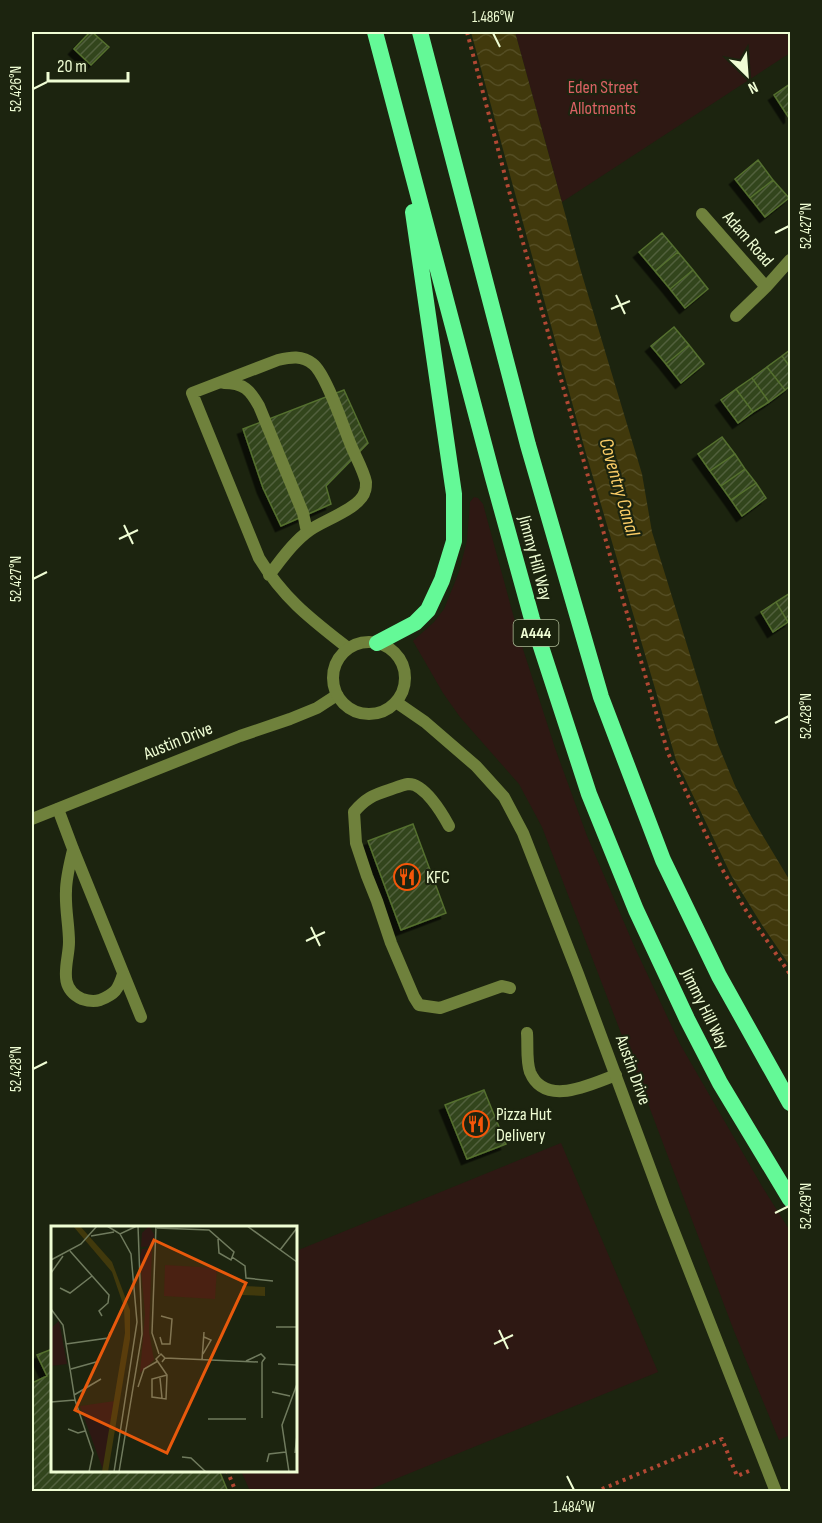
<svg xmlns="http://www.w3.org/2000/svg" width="822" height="1523" viewBox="0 0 822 1523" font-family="'Sofia Sans Condensed',sans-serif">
  <defs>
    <pattern id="water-waves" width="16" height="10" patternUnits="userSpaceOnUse" patternTransform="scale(1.5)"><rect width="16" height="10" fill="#41390c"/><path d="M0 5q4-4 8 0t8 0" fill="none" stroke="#544d23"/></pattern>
    <pattern id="building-hatch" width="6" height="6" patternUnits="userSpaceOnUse" patternTransform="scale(1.5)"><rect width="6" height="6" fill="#33441c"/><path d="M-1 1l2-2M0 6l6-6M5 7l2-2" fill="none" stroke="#51603c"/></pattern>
    <filter id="shadow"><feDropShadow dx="-5.5" dy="5.5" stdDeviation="0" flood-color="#0009"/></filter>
  </defs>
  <rect width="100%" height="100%" fill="#1c240f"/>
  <!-- green -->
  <path fill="#2e1813" d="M515,32H784L790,38V53L562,202Z
    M474,497L478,498L483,504L520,640L555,748L587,836L635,948L680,1044L763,1188L790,1231V1440L788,1436L779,1440L734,1331L647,1101L542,827L519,784L460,717L443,693L413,641L434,622L444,609L459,572L467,540L470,502Z
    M561,1143L658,1372L366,1491H250L241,1471L296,1470V1251Z"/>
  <!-- water -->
  <path fill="url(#water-waves)" d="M471,32H515L580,268L642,474L652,532L717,742L736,788L751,816L790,881V966L762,925L731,875L676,760L585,450Z"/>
  <!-- building -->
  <path fill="url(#building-hatch)" stroke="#54702f" stroke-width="1.5" filter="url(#shadow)" d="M90,32H92L109,47L91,65L74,49Z
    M790,84V117L789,118L774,95Z
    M758,160L773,180L750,198L735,179Z
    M773,180L789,198L765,217L750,198Z
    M662,233L678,252L655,271L639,252Z
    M678,252L693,270L670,289L655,271Z
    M693,270L708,289L685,308L670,289Z
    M674,327L689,345L666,364L651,346Z
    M689,345L704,364L681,383L666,364Z
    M790,350V367L782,356Z
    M782,356L790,367V386L785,390L767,367Z
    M767,367L785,390L769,402L752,378Z
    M752,378L769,402L753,412L736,389Z
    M736,389L753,412L738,423L721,400Z
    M344,390L368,443L326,486L331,504L281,526L263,488L243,429Z
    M722,437L735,454L710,471L698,454Z
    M735,454L745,469L721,486L710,471Z
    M745,469L756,483L731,500L721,486Z
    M756,483L766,498L742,516L731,500Z
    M790,593V621L788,622L776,602Z
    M776,602L788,622L773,632L761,612Z
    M413,824L446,913L401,930L368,841Z
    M484,1090L506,1144L467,1159L445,1105Z
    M52,1349V1470H219L228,1492H32V1383L47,1376L37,1355Z"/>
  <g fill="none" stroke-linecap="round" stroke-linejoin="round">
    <!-- path -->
    <path stroke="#b24833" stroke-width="4" stroke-dasharray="3 4.5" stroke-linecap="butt" d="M467,32L517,221L611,559L668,753L721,867L745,909L790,974
      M227,1470L236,1492
      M595,1492L722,1439L737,1476L749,1471"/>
    <!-- service -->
    <path stroke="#6f813c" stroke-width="12" d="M224,383C244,383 250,390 259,406L303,513L307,532
      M269,575C281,560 294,541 310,530C324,520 361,508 365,491C366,490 366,483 366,482C363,469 355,456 350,443C343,426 326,374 313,364C302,355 291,357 278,360L192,393L259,558C284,599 311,619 348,648
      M58,809L73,849L141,1017
      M449,826C442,813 424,783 408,784C402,785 395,788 389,790C373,795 365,799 354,812L356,843L367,876L377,901L391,943L414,997L419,1005L440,1008L502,986L510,988
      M73,850C70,863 66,878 66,891C65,908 69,925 69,942C69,962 56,987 82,999C88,1001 94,1002 100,1000C115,994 118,990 123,974
      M527,1033C528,1046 526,1060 530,1072C545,1108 591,1084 616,1075"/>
    <!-- minor -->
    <path stroke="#6f813c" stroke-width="12" d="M702,214L766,287
      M736,316L766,287L790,260
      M32,819L240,736L290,719L317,708L337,695"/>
    <!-- tertiary -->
    <path stroke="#6f813c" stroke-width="12" d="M333 678a36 36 0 1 1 72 0a36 36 0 1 1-72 0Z
      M396,702L425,722L476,766L504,797L523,833L578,974L664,1206L776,1492"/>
    <!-- trunk -->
    <path stroke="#64f997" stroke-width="16" d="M375,32L493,478L532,619L589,794L636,910L687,1019L720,1083L790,1199
      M420,32L528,445L601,697L663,860L719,976L790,1103
      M377,643L415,623L428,610L442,580L454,541V494L413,212"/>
  </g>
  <!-- ticks -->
  <path fill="none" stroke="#effdd4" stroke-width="2" d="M493,33L500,47M33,89L47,82M775,233L789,226M616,295L625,314M611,309L630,301M124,525L133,544M119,539L138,530M33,579L47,572M775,723L789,716M311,927L320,946M306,941L325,932M33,1069L47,1062M775,1213L789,1206M499,1330L508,1349M494,1344L513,1335M567,1476L574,1490"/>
  <!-- icons -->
  <defs>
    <symbol id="restaurant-ring" viewBox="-11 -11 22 22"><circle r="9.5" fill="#1c240f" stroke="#f55609" stroke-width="1.5"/><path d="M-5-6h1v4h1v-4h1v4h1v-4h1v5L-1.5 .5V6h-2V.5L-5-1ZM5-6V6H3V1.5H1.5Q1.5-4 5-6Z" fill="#f55609"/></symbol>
  </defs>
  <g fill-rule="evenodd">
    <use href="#restaurant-ring" x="392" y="862" width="30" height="30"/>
    <use href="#restaurant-ring" x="461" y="1109" width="30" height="30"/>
  </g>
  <g text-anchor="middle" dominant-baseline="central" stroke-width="4.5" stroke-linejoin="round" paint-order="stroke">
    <!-- shield labels -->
    <rect fill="#1c240f" stroke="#b0bc99" stroke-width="1.5" x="513.5" y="620" width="45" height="26" rx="4.5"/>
    <g font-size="16" font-weight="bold" fill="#effdd4">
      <text x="536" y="633">A444</text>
    </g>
    <!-- park labels -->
    <g font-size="18" fill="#db6265" stroke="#1c240f">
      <text x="603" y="87">Eden Street<tspan x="603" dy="21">Allotments</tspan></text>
    </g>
    <!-- street labels -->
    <g font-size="18" fill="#effdd4" stroke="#1c240f">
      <text transform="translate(748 239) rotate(49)">Adam Road</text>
      <text transform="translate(535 558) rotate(75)">Jimmy Hill Way</text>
      <text transform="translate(178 741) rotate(-22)">Austin Drive</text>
      <text transform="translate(705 1009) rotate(64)">Jimmy Hill Way</text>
      <text transform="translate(633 1070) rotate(70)">Austin Drive</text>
    </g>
    <!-- poi labels -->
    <g font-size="18" fill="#effdd4" stroke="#1c240f" text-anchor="start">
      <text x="426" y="877">KFC</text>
      <text x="496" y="1114">Pizza Hut<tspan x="496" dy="21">Delivery</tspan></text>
    </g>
    <!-- water labels -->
    <g font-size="20" font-style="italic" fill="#facc66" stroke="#1c240f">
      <text transform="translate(619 487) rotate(74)">Coventry Canal</text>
    </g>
  </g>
  <!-- overview -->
  <g transform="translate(51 1226)">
    <rect width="246" height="246" fill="#1c240f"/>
    <path d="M98,0L103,8V20L90,21L91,7ZM101,22L98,106L103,134L89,147L94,88L89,31L91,23ZM114,39L166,42L164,73L113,70ZM64,175L52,244L29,180Z" fill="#2e1813"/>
    <path d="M8,95L16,138L0,140V102Z" fill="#2e1813"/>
    <path d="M22,0H29L61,36L79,84V113L57,246H51L74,107L73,81L61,46ZM191,60L214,61V70L191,69Z" fill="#41390c"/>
    <path fill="none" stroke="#707b5e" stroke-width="1.5" d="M56,0L69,8L86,0M105,0L101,107L108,128M196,0L246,36M106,2L158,4L183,26L180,34L168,27L167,13M40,10L63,6M229,24L246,2M19,25L58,69L57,77L48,85L51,90M181,31L194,40L195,52L222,55M0,34L30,18L46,0M0,47L12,30M9,62L19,67L41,50M0,83L12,99L24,174L42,227L38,246M225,101H246M109,111L111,118H119L121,93L110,90M15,118L57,112L59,106M152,128L160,114L153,111M114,132L207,136M151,134L153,106M195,135L210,128L214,132L211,136M111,136L114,132L110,128L105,133L116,149L115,173L101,171V153L116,149M227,138L246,139M20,143L45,136M109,152L111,172M87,161L93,143L107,135M221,166L239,170M23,169L50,153M0,176L24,174M211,192V136M157,193H195M17,203L27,207L34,205M244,227L246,209M131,231L140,232L155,246M216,236L218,228L235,226M63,246L86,96L80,28L69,8M68,246L91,108L87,0M238,246L231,199L246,158"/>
    <path fill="#e8590c" fill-opacity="0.15" stroke="#e8590c" stroke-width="3" d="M103,14L195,57L116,227L24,184Z"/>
    <rect width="246" height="246" fill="none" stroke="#effdd4" stroke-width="3"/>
  </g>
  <!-- border -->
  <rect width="822" height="1523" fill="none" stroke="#1c240f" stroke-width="66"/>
  <!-- north arrow -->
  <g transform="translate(747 75) rotate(155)" stroke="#1c240f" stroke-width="4.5" paint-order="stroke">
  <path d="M0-4.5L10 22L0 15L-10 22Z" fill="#effdd4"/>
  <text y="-9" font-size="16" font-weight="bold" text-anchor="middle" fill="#effdd4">N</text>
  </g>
  <!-- scale -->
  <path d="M48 72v9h80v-9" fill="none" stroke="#effdd4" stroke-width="3"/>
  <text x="57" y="72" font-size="18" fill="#effdd4" stroke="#1c240f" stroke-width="4.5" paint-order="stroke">20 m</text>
  <rect x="33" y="33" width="756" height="1457" fill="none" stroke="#effdd4" stroke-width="2"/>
  <g font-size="15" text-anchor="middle" fill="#effdd4">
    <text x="493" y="22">1.486°W</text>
    <text transform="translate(16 89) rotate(-90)" y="5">52.426°N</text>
    <text transform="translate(806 226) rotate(-90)" y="5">52.427°N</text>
    <text transform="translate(16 579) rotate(-90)" y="5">52.427°N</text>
    <text transform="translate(806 716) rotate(-90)" y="5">52.428°N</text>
    <text transform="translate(16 1069) rotate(-90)" y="5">52.428°N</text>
    <text transform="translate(806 1206) rotate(-90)" y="5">52.429°N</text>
    <text x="574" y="1512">1.484°W</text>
  </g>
</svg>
